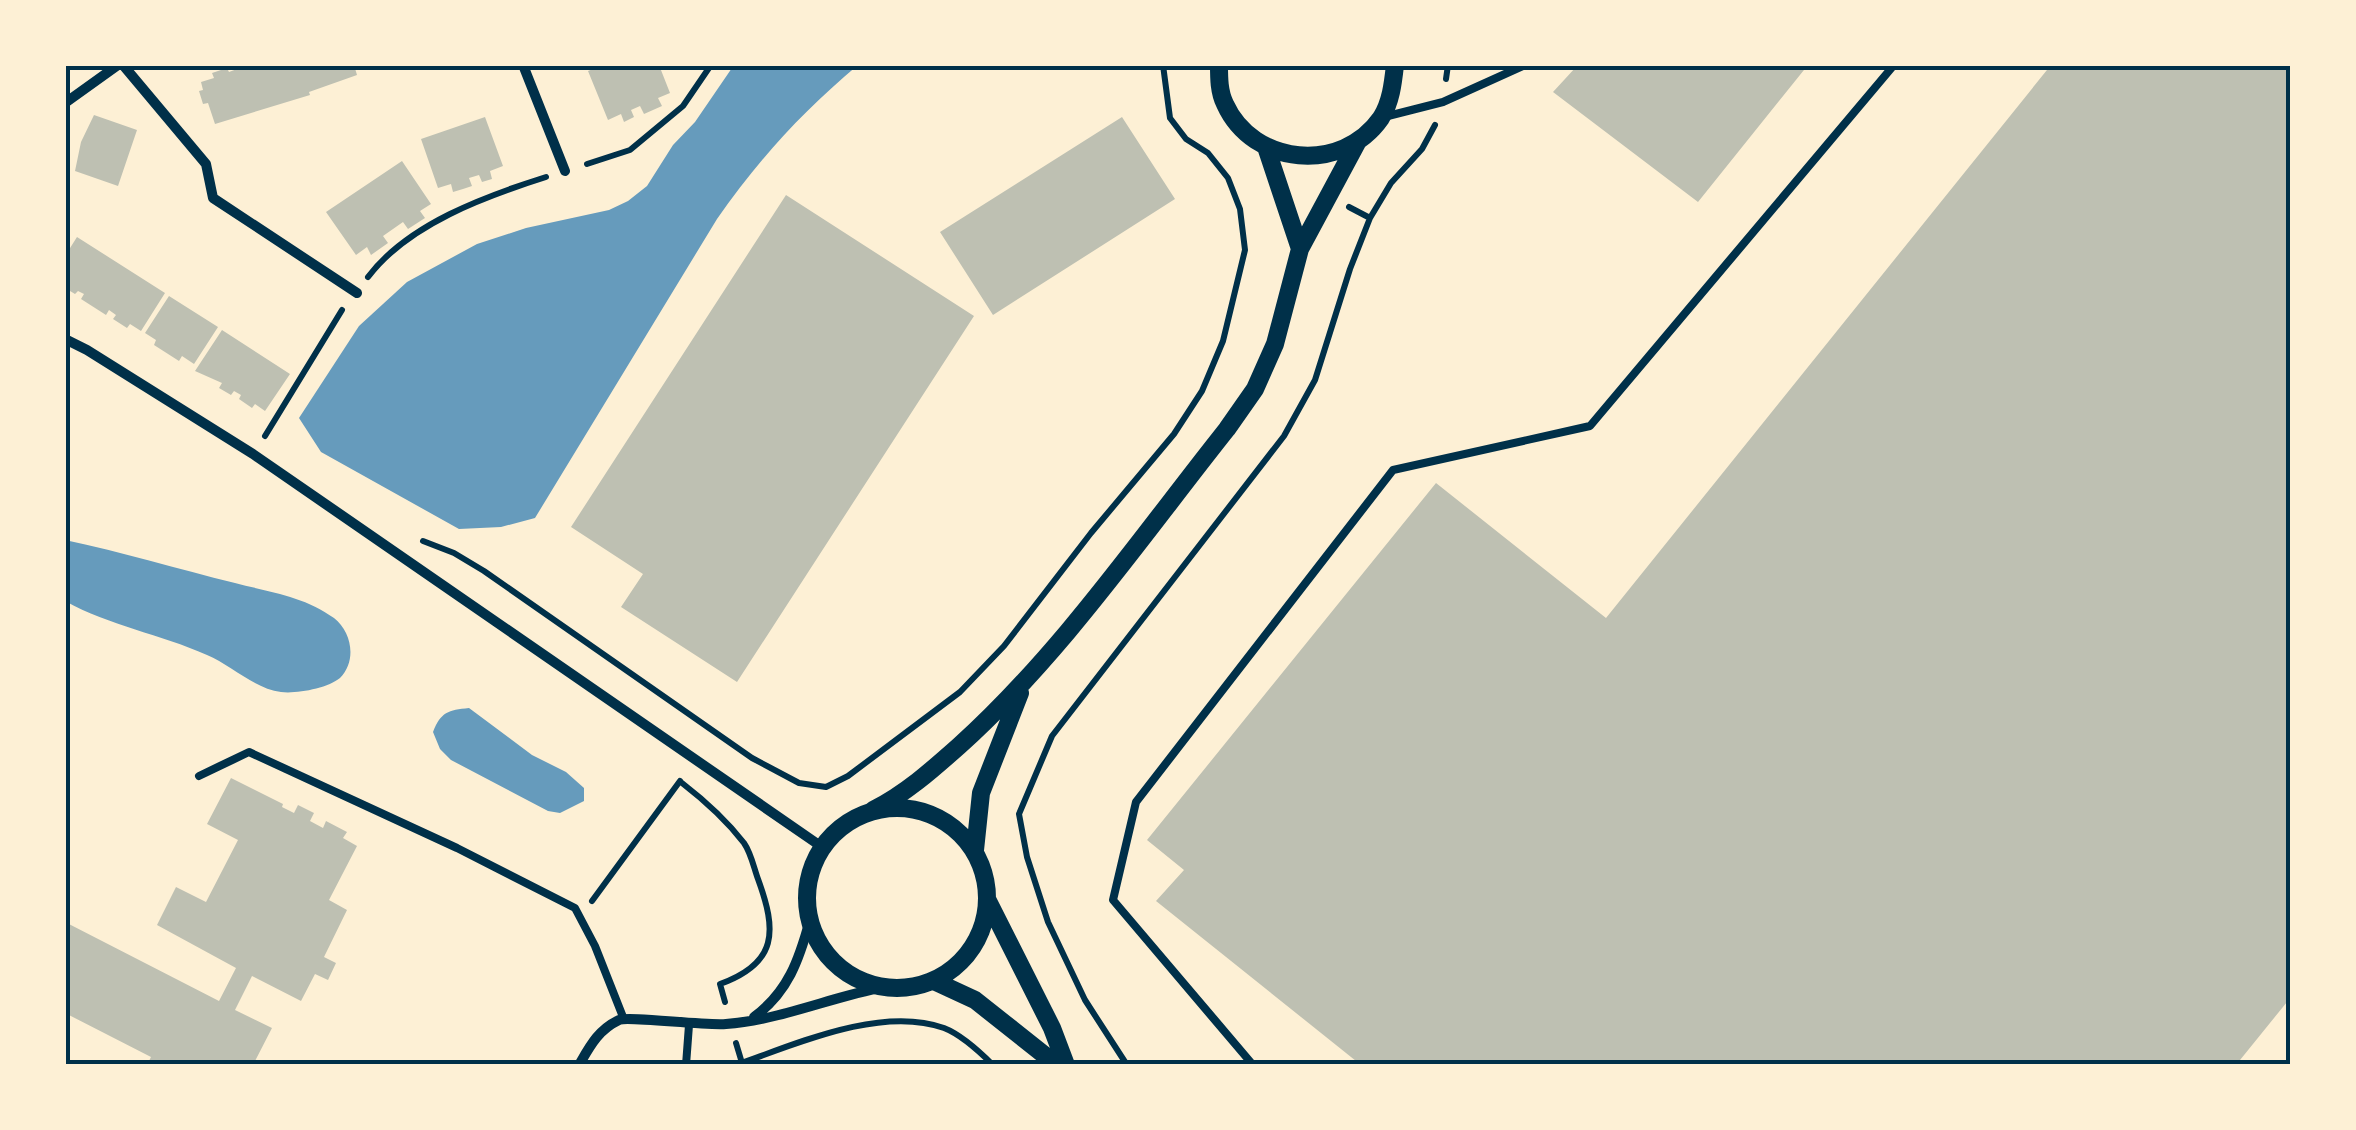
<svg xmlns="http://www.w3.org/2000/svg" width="2356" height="1130" viewBox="0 0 2356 1130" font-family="Mulish,sans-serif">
  <rect width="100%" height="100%" fill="#fdf0d5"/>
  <!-- water -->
  <path fill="#669bbc" d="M734,65H858C803,111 758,160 717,219L535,518L501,527L459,529L321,452L299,418L359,326L407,282L477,244L526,228L609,210L628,201L647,186L673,145L695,122Z
    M65,540C122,552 178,569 235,583C269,592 304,596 334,618C352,632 357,661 340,678C328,688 297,694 281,692C255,689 231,665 207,655C160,634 110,626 65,601Z
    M469,708L532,755L566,772L584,788V801L560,813L548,811L451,760L440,749L433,732C441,712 448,710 469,708Z"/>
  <!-- building -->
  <path fill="#bec0b2" d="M236,65H354L357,75L309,92L310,95L215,124L208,103L203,104L199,91L203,90L201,82L214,78L212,73L227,68L229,72L237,69Z
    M603,65H659L670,93L658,98L662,106L644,114L640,106L631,110L634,117L624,122L621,114L608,120L588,71Z
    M1574,65H1808L1698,202L1553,92L1576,67Z
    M2051,65H2291V997L2236,1065H1361L1156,901L1184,870L1147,840L1436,483L1606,618Z
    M94,115L137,130L118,186L75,171L81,142Z
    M485,117L503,166L490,171L492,179L482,182L479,175L469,178L472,186L463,189L453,192L451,184L438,188L421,139Z
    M1122,117L1175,199L993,315L940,232Z
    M402,161L431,204L420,211L425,218L408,229L403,222L383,236L388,243L371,255L367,247L356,255L326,212Z
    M786,195L974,316L737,682L621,607L643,574L571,527Z
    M77,237L165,293L141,331L130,324L127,328L113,319L116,315L109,310L106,315L81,299L84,294L78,291L75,294L65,288V256Z
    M169,296L218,327L194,364L182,356L179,361L154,345L156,340L145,333Z
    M222,330L290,374L265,411L255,404L252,408L239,399L241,395L234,391L231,395L219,388L222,383L195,371Z
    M231,778L283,804L282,807L294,813L298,805L314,813L310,821L323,828L326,821L347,832L343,838L357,846L329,900L347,910L324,957L336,963L328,980L315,974L301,1001L252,976L235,1010L272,1028L253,1065H147L151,1057L65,1013V922L219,1001L236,968L157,925L176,887L206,902L238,840L207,824Z"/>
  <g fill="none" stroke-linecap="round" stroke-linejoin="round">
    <!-- path -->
    <path stroke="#003049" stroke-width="6" d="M1446,79L1448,65
      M587,164L630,150L683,106L711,65
      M1349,207L1370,218
      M368,277C408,224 486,196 546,177
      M265,436L342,310
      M423,541L454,553L484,571L752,758L799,783L826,787L848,776L960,692L1004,646L1091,533L1174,434L1202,391L1223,341L1245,250L1240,209L1228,178L1208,153L1186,139L1170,118L1163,65
      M682,783C704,800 727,821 744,843C751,853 754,868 758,879C777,931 778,963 720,984L725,1002
      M592,901L680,781
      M736,1043L742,1063C800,1042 883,1006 944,1028C962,1035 979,1051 993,1065
      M1127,1065L1085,1000L1048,922L1027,857L1019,814L1052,736L1284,436L1315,380L1350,269L1370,218L1391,183L1422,149L1435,125"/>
    <!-- service -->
    <path stroke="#003049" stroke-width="8" d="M1384,117L1443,102L1525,65
      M199,776L249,752L457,848L575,908L595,946L623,1017
      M686,1065L689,1025
      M1253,1065L1113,900L1136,802L1393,470L1590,426L1894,65"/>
    <!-- minor -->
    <path stroke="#003049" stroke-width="10" d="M123,65L206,164L213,198L357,293
      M523,65L565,171
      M65,103L118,65
      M65,339L87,350L253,454L822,847
      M754,1017C788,992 799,960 810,920
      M579,1065C590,1046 598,1030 619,1020C628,1016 705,1026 726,1024C780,1020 831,997 884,987"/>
    <!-- tertiary -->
    <path stroke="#003049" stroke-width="18" d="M1219,65C1219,78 1219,92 1225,104C1253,166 1342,174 1381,118C1391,102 1393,83 1395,65
      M1300,249L1358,141
      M807 898a90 90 0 1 1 180 0a90 90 0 1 1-180 0Z
      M873,810C905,794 932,770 959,746C1061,654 1141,537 1227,429L1255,389L1275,344L1300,249L1266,147
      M975,850L981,793L1020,693
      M988,901L1052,1028L1066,1065
      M934,981L975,1000L1057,1065"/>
  </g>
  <!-- border -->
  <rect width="2356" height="1130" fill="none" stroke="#fdf0d5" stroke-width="135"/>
  <rect x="68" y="68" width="2220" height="994" fill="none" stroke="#003049" stroke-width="4"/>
</svg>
